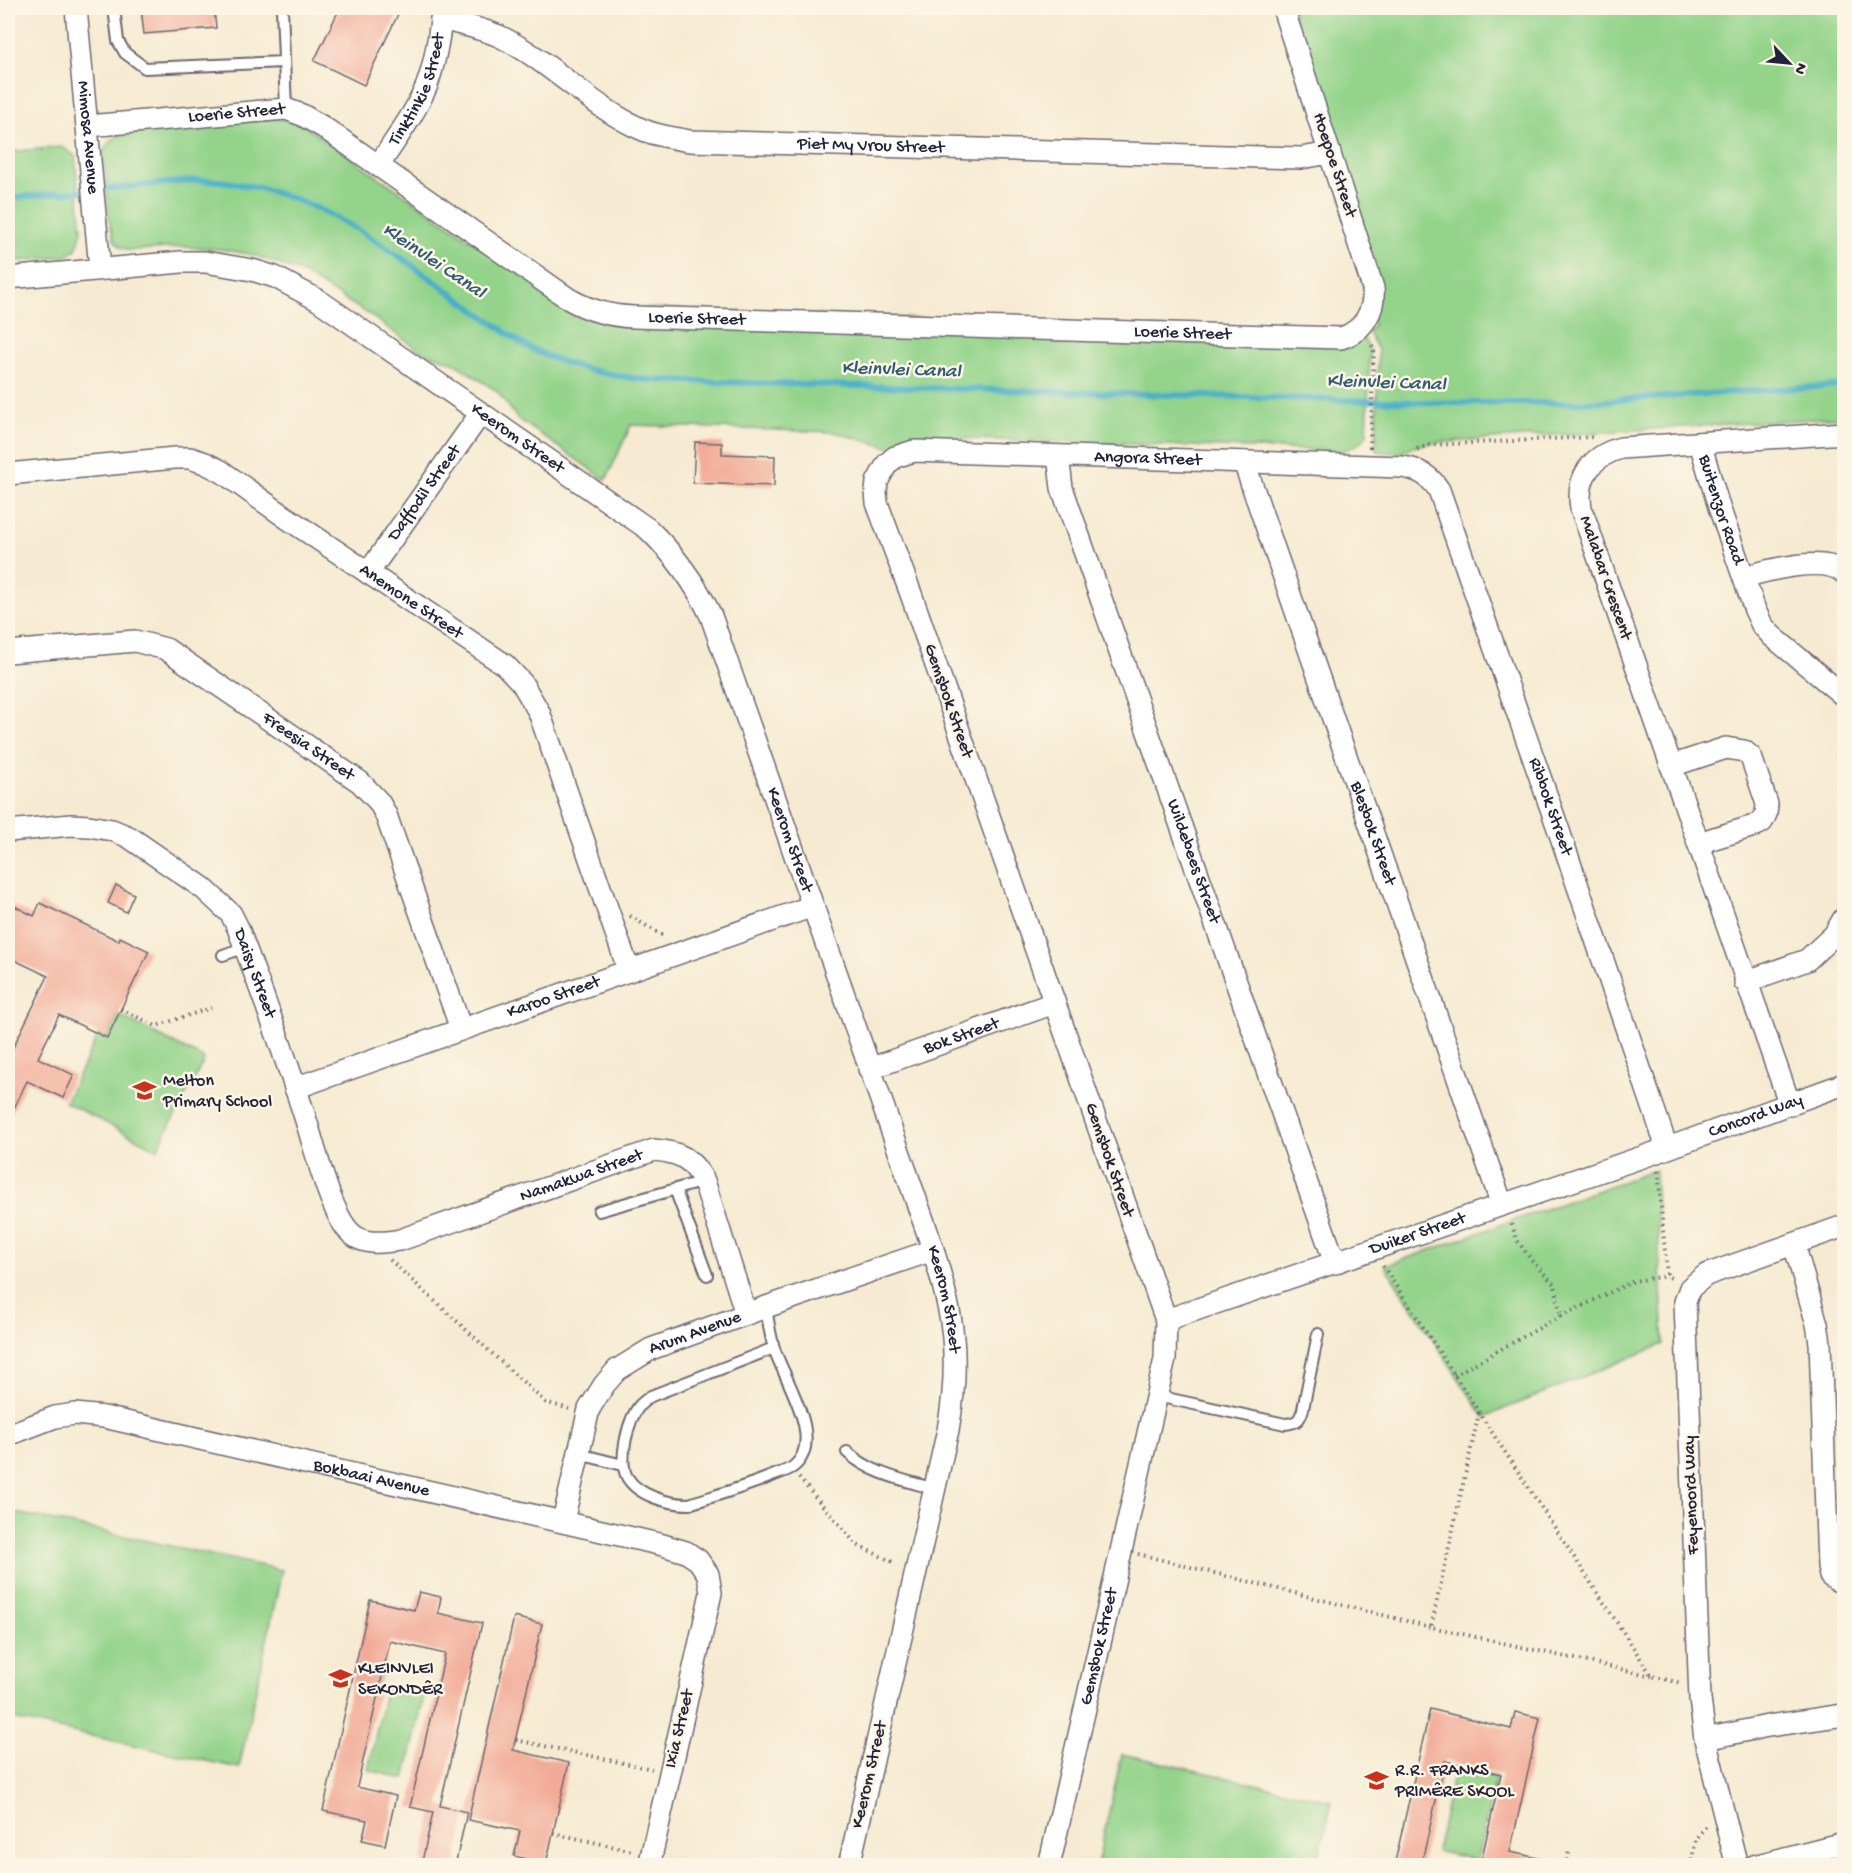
<svg xmlns="http://www.w3.org/2000/svg" width="1852" height="1873" viewBox="0 0 1852 1873" font-family="'Gochi Hand',sans-serif">
  <rect width="100%" height="100%" fill="#fcf5e5"/>
  <filter id="ink" filterUnits="userSpaceOnUse"><feTurbulence type="fractalNoise" baseFrequency=".0167" numOctaves="2"/><feDisplacementMap in="SourceGraphic" scale="12" xChannelSelector="R" yChannelSelector="G"/><feConvolveMatrix kernelMatrix="1 2 1 2 8 2 1 2 1" color-interpolation-filters="sRGB"/></filter>
  <filter id="wash" filterUnits="userSpaceOnUse"><feTurbulence type="fractalNoise" baseFrequency=".008" numOctaves="4" result="noise"/><feDisplacementMap in="SourceGraphic" scale="24" xChannelSelector="R" yChannelSelector="G"/><feGaussianBlur stdDeviation="1.35" result="paint"/><feColorMatrix in="noise" values="0 0 0 0 0 0 0 0 0 0 0 0 0 0 0 0 0 1.4 0 .05"/><feComposite in="paint" operator="in"/></filter>
  <g filter="url(#wash)">
    <rect width="100%" height="100%" fill="#f6ebd2"/>
    <!-- green -->
    <path fill="#93d38a" stroke="#5a7a62" stroke-width="1.5" d="M1292,8H1844V417L1429,443L1413,447L1401,453L1376,451L1378,350L1368,332L1374,324Z
      M275,118L298,122L566,305L1362,336L1370,350L1367,434C1361,445 1351,449 1340,451L913,437L911,445L896,449L834,432L631,425L606,480L517,418L497,391L453,362L420,351L367,313L300,272L254,255L219,249L184,247L135,250H128L121,247L115,241L110,225L103,152L110,141L125,132Z
      M62,147L75,156L82,232L76,249L67,256L8,262V152Z
      M118,1015L203,1058L204,1061L157,1149L65,1102L99,1034L107,1038Z
      M1655,1170L1664,1344L1484,1417L1385,1266Z
      M8,1511L282,1570L239,1768L8,1718Z
      M386,1687L424,1696L405,1779L368,1770Z
      M1122,1754L1332,1801L1317,1865H1097Z
      M1455,1768L1496,1777L1477,1860L1436,1851Z"/>
    <g fill="none" stroke-linecap="round" stroke-linejoin="round">
      <!-- stream -->
      <path stroke="#48afc7" stroke-width="6" d="M8,198L200,180C311,183 389,250 475,310C493,322 510,337 528,347C566,367 608,376 650,380L1452,403H1572L1844,385"/>
    </g>
    <g id="blocks">
      <!-- building -->
      <path fill="#f2ab98" d="M141,8H214L216,28L144,34Z
        M340,8H401L364,85L314,61Z
        M695,442L722,443V454L775,456L774,486L693,483Z
        M116,885L134,894L126,912L108,903Z
        M8,903L34,916L40,903L119,941L120,937L149,951L107,1038L59,1015L38,1058L74,1075L63,1098L27,1081L8,1121V1058L48,976L8,957Z
        M419,1592L441,1597L438,1613L482,1623L440,1806L467,1812L455,1866H421L433,1812L410,1807L445,1654L390,1641L357,1787L396,1796L385,1845L362,1840L367,1820L323,1811L370,1600L414,1610Z
        M514,1617L542,1624L513,1750L569,1763L546,1864L514,1856L520,1831L468,1820Z
        M1430,1709L1511,1729L1515,1712L1540,1718L1510,1852L1543,1859L1542,1866H1480L1501,1774L1445,1761L1421,1866H1394Z"/>
    </g>
  </g>
  <g filter="url(#ink)">
    <use href="#blocks" fill-opacity="0" stroke="#6c6870" stroke-width="1.5"/>
    <g fill="none" stroke-linecap="round" stroke-linejoin="round">
      <defs>
        <path id="lane" d="M114,8L118,41L125,53L145,68L284,62
          M282,8L286,109
          M223,955L246,947
          M675,1189L707,1275
          M599,1211L704,1181
          M766,1307C768,1320 770,1335 774,1348C783,1378 827,1441 793,1467C787,1471 779,1473 772,1476C745,1487 717,1495 689,1504C669,1504 638,1496 627,1477C618,1460 628,1419 640,1405C643,1402 647,1399 651,1396L774,1348
          M1157,1396L1285,1424C1297,1423 1300,1420 1303,1409L1318,1334
          M847,1452C871,1474 904,1480 935,1489
          M579,1454L623,1465"/>
        <g id="street">
          <path id="s1" d="M76,8L100,269"/>
          <path id="s2" d="M441,19C461,24 480,28 499,36C550,60 589,106 641,129C656,136 674,138 690,141L1301,158L1330,153"/>
          <path id="s3" d="M87,126L286,109L302,115L323,127L569,299C590,311 610,316 633,317L1341,338C1364,331 1375,310 1373,288L1283,8"/>
          <path id="s4" d="M379,165C395,140 415,114 427,85C436,60 439,34 443,8"/>
          <path id="s5" d="M8,278L181,262H205L252,270L275,277L318,300L648,529C675,555 695,582 711,616L928,1234C952,1308 962,1352 948,1430L849,1866"/>
          <path id="s6" d="M1700,443L1719,507L1755,610L1762,625L1772,636L1844,696"/>
          <path id="s7" d="M1058,456L1062,488L1335,1263"/>
          <path id="s8" d="M1244,462L1502,1205"/>
          <path id="s9" d="M8,474L175,458H190L205,463L221,471L284,516L505,665L522,683L539,712L629,971"/>
          <path id="s10" d="M368,573L481,413"/>
          <path d="M1745,577C1768,570 1825,555 1844,573"/>
          <path id="s11" d="M8,652L135,641L166,649L360,782L379,802L386,815L461,1029"/>
          <path d="M1671,766L1726,748L1744,751L1751,757L1767,804L1766,814L1762,822L1754,826L1698,843"/>
          <path id="s12" d="M8,831L71,825L89,826L112,830L129,837L203,888L231,914L238,928C261,990 284,1052 304,1114C314,1144 329,1208 348,1230C361,1246 382,1243 400,1240L654,1150C680,1152 691,1158 704,1181L746,1314"/>
          <path d="M1745,982L1807,960L1834,935L1844,918"/>
          <path id="s13" d="M869,1069L1054,1003"/>
          <path id="s14" d="M295,1088L813,906"/>
          <path d="M1790,1105L1581,508C1576,478 1591,456 1621,448L1844,433"/>
          <path d="M1794,1244L1817,1324L1820,1343L1828,1566L1830,1576L1836,1580L1844,1582"/>
          <path id="s15" d="M1166,1320L1657,1152L1844,1084"/>
          <path id="s16" d="M8,1435L55,1417L75,1414L104,1417L663,1545L686,1552L698,1560L708,1574L711,1593L649,1866"/>
          <path id="s17" d="M563,1521L589,1409L604,1385L617,1370L651,1349L766,1307L933,1250"/>
          <path d="M1705,1739L1768,1726L1844,1715"/>
          <path id="s18" d="M1049,1866L1165,1359L1166,1320L911,594L877,503L876,492L877,482L887,464L895,457L914,451L1402,467C1419,469 1430,476 1439,490L1559,831L1667,1148"/>
          <path d="M1737,1866L1705,1739L1700,1699L1685,1302L1690,1288L1706,1275L1844,1226"/>
          <path d="M1754,1866L1844,1843"/>
        </g>
      </defs>
      <!-- lane casing -->
      <use href="#lane" stroke="#6c6870" stroke-width="14"/>
      <!-- street casing -->
      <use href="#street" stroke="#6c6870" stroke-width="24"/>
      <!-- path -->
      <path stroke="#6c6870" stroke-width="4" stroke-dasharray="1.5 4.5" stroke-linecap="butt" d="M1370,448L1374,349L1371,343
        M1417,449L1430,445L1594,437
        M630,916L665,937
        M121,1009L156,1026L211,1008
        M1658,1171L1667,1276L1673,1279
        M390,1260L545,1402L569,1409
        M1383,1266L1652,1676L1681,1683
        M1561,1316L1634,1281L1667,1276
        M1454,1375L1561,1316L1555,1285L1532,1261L1517,1240L1511,1222
        M1479,1413L1431,1627L1652,1676
        M799,1478L857,1545L893,1562
        M1138,1554L1431,1627
        M516,1740L652,1769
        M553,1833L633,1851
        M1566,1866L1569,1851
        M1691,1866L1696,1838L1708,1824"/>
      <!-- lane -->
      <use href="#lane" stroke="#fff" stroke-width="10"/>
      <!-- street -->
      <use href="#street" stroke="#fff" stroke-width="21"/>
    </g>
  </g>
  <!-- icons -->
  <defs>
    <symbol id="school-bare" viewBox="-9 -9 18 18"><path d="M0-5L7-2L0 1L-7-2ZM-4 1L0 2.5L4 1V4Q0 6-4 4Z" fill="#c8321e" stroke="#fcf5e5" stroke-width="2.5" paint-order="stroke"/></symbol>
  </defs>
  <g fill-rule="evenodd">
    <use href="#school-bare" x="128" y="1074" width="33" height="33"/>
    <use href="#school-bare" x="324" y="1662" width="33" height="33"/>
    <use href="#school-bare" x="1360" y="1764" width="33" height="33"/>
  </g>
  <g text-anchor="middle" dominant-baseline="central" stroke-width="5" stroke-linejoin="round" paint-order="stroke">
    <!-- street labels -->
    <g font-size="18" fill="#22223b" stroke="#fcf5e5">
      <text stroke="none"><textPath href="#s4" startOffset="86">Tinktinkie Street</textPath></text>
      <text stroke="none"><textPath href="#s3" startOffset="150">Loerie Street</textPath></text>
      <text stroke="none"><textPath href="#s1" startOffset="130">Mimosa Avenue</textPath></text>
      <text stroke="none"><textPath href="#s2" startOffset="462">Piet My Vrou Street</textPath></text>
      <text transform="translate(1334 165) rotate(72)">Hoepoe Street</text>
      <text stroke="none"><textPath href="#s3" startOffset="672">Loerie Street</textPath></text>
      <text stroke="none"><textPath href="#s3" startOffset="1158">Loerie Street</textPath></text>
      <text stroke="none"><textPath href="#s5" startOffset="561">Keerom Street</textPath></text>
      <text stroke="none"><textPath href="#s18" startOffset="1732">Angora Street</textPath></text>
      <text stroke="none"><textPath href="#s10" startOffset="98">Daffodil Street</textPath></text>
      <text stroke="none"><textPath href="#s6" startOffset="70">Buitenzor Road</textPath></text>
      <text transform="translate(1605 578) rotate(71)">Malabar Crescent</text>
      <text stroke="none"><textPath href="#s9" startOffset="447">Anemone Street</textPath></text>
      <text transform="translate(948 701) rotate(71)">Gemsbok Street</text>
      <text stroke="none"><textPath href="#s11" startOffset="332">Freesia Street</textPath></text>
      <text stroke="none"><textPath href="#s18" startOffset="2367">Ribbok Street</textPath></text>
      <text stroke="none"><textPath href="#s8" startOffset="393">Blesbok Street</textPath></text>
      <text stroke="none"><textPath href="#s5" startOffset="1065">Keerom Street</textPath></text>
      <text stroke="none"><textPath href="#s7" startOffset="428">Wildebees Street</textPath></text>
      <text stroke="none"><textPath href="#s12" startOffset="315">Daisy Street</textPath></text>
      <text stroke="none"><textPath href="#s14" startOffset="274">Karoo Street</textPath></text>
      <text stroke="none"><textPath href="#s13" startOffset="98">Bok Street</textPath></text>
      <text stroke="none"><textPath href="#s15" startOffset="624">Concord Way</textPath></text>
      <text transform="translate(1109 1160) rotate(71)">Gemsbok Street</text>
      <text stroke="none"><textPath href="#s12" startOffset="837">Namakwa Street</textPath></text>
      <text stroke="none"><textPath href="#s15" startOffset="266">Duiker Street</textPath></text>
      <text stroke="none"><textPath href="#s5" startOffset="1550">Keerom Street</textPath></text>
      <text stroke="none"><textPath href="#s17" startOffset="250">Arum Avenue</textPath></text>
      <text stroke="none"><textPath href="#s16" startOffset="374">Bokbaai Avenue</textPath></text>
      <text transform="translate(1692 1495) rotate(-92)">Feyenoord Way</text>
      <text stroke="none"><textPath href="#s18" startOffset="225">Gemsbok Street</textPath></text>
      <text transform="translate(680 1729) rotate(-77)">Ixia Street</text>
      <text transform="translate(870 1775) rotate(-77)">Keerom Street</text>
    </g>
    <!-- poi labels -->
    <g font-size="18" fill="#22223b" stroke="#fcf5e5" text-anchor="start">
      <text x="163" y="1081">Melton<tspan x="163" dy="21">Primary School</tspan></text>
      <text x="358" y="1669">KLEINVLEI<tspan x="358" dy="21">SEKONDÊR</tspan></text>
      <text x="1395" y="1771">R.R. FRANKS<tspan x="1395" dy="21">PRIMÊRE SKOOL</tspan></text>
    </g>
    <!-- water labels -->
    <g font-size="20" font-style="italic" fill="#315a73" stroke="#fcf5e5">
      <text transform="translate(433 262) rotate(34)">Kleinvlei Canal</text>
      <text transform="translate(901 371) rotate(2)">Kleinvlei Canal</text>
      <text transform="translate(1386 384) rotate(2)">Kleinvlei Canal</text>
    </g>
  </g>
  <!-- margin -->
  <rect width="1852" height="1873" fill="none" stroke="#fcf5e5" stroke-width="30"/>
  <!-- north arrow -->
  <g transform="translate(1789 63) rotate(116)" stroke="#fcf5e5" stroke-width="4.5" paint-order="stroke">
  <path d="M0-4.5L10 22L0 15L-10 22Z" fill="#22223b"/>
  <text y="-9" font-size="16" font-weight="bold" text-anchor="middle" fill="#22223b">N</text>
  </g>
</svg>
